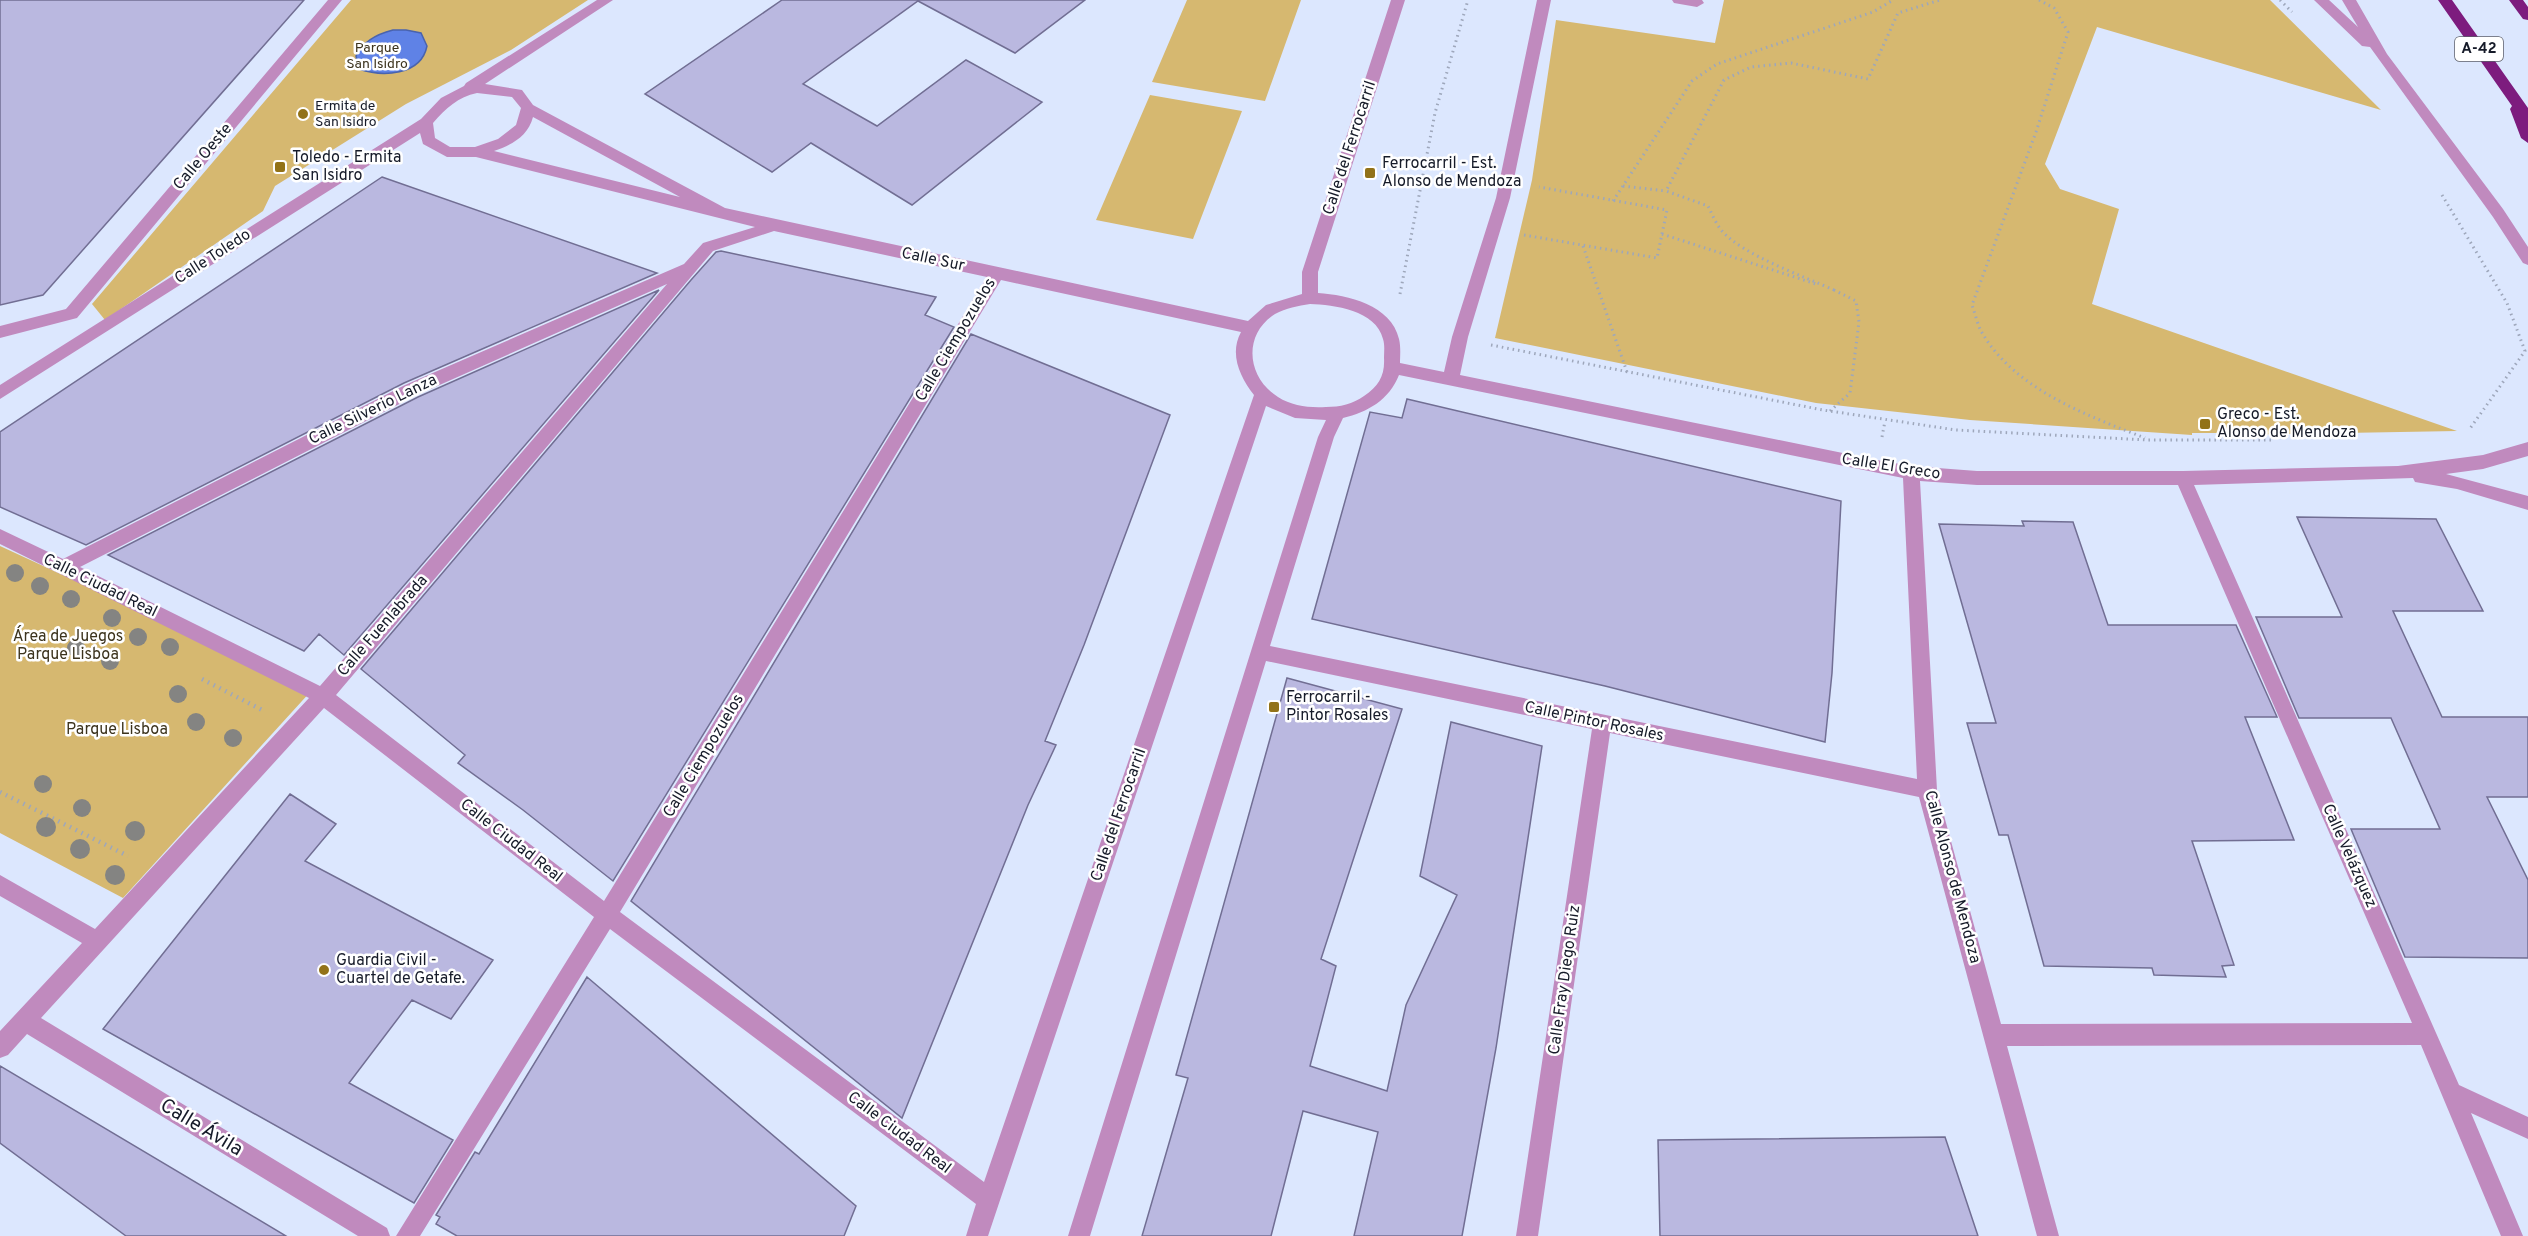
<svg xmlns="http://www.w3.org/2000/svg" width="2528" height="1236" viewBox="0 0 2528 1236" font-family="Overpass,sans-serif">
  <rect width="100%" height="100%" fill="#dce7fe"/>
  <!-- green -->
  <path fill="#d6b870" d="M351,0H588L511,50L406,104L275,186L263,211L105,320L92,304Z
    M1187,0H1301L1265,101L1152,82Z
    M1724,0H2270L2381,110L2097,27L2045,164L2060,189L2119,209L2092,304L2457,431L2236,435L2234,433H2192V435L1970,420L1816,403L1495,338L1532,180L1556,20L1715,43Z
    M1150,95L1242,111L1193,239L1096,220Z
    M0,546L312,690L123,898L0,833Z"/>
  <!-- water -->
  <path fill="#5f82e6" stroke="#4963ad" stroke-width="1.5" d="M393,30H406L421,33L427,46C421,76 382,77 359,69L356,56C363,41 377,34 393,30Z"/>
  <!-- building -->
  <path fill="#bab8e0" stroke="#716e93" stroke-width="1.5" d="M0,0H304L43,295L0,305Z
    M782,0H1085L1015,53L918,1L803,84L877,126L966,60L1042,102L912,205L811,143L772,172L645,94Z
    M382,177L657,273L404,383L86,545L0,507V432Z
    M721,251L936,297L925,315L954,327L613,881L523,810L458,763L465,755L361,669L691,280L716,252Z
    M659,290L344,655L319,634L304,651L108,555L418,397Z
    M971,334L1170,415L1084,645L1045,741L1056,745L1028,805L902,1118L631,901Z
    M1407,399L1841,501L1832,673L1825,742L1605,686L1312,619L1370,412L1402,418Z
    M2297,517L2436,519L2483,611H2393L2442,717H2528V797H2487L2528,880V958L2405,957L2351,829H2440L2391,718H2299L2256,617H2342Z
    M2022,521L2073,522L2108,625H2236L2277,717H2245L2294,840L2192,841L2234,965L2222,966L2226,977L2154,975L2152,968L2044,966L2008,835H1999L1967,723H1996L1939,524L2024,526Z
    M1287,678L1402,709L1321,959L1336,966L1310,1066L1387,1091L1406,1005L1457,895L1420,876L1451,722L1542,746L1496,1048L1462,1236H1354L1378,1132L1303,1111L1271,1236H1142L1188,1078L1176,1075Z
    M290,794L336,824L305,861L493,960L451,1019L412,1000L349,1083L453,1140L414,1203L103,1029Z
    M587,977L856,1206L844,1236H457L436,1224L440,1217L436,1215L475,1152L479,1154Z
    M0,1066L286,1236H126L0,1143Z
    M1945,1137L1978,1236H1660L1658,1140Z"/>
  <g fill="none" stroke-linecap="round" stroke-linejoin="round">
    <!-- path-far1 -->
    <path stroke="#9ea7bb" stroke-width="3" stroke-dasharray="1.5 4" stroke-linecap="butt" d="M2039,0L2054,8L2068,32L2036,132L1972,305C1975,313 1977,323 1981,331C2014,389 2086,415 2145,438
      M2280,0L2292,12
      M1623,186L1666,191
      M2442,195L2507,303L2525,351L2469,430
      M1613,201L1692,81L1717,64L1873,12L1893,0
      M1662,234L1816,284
      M1524,235L1657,258L1667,210L1539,187
      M1583,246L1627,372
      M1834,290C1803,276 1743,255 1722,231C1716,224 1712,214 1708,206L1666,191L1724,80L1751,67L1791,63L1868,79L1898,13L1940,0
      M1400,294L1435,113L1468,0
      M1491,345L1823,410L1956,430L2148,440H2274
      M1830,411L1850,393L1859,322L1856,301L1834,290
      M1882,437L1885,421"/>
    <!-- path -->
    <path stroke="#9ea7bb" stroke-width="4.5" stroke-dasharray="1.5 5" stroke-linecap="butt" d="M202,679L264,711
      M0,792L128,856"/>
    <!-- minor -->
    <path fill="#c08abe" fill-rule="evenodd" d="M328,0H342L77,318L0,338V326L66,309Z
      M597,0H613L485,84L522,90L533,105L725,208L1248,321L1266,305L1302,294V272L1391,0H1405L1318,272V293C1348,295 1391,305 1399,339C1401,347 1400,356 1400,363L1444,372L1452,337L1496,198L1537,0H1551L1510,198L1468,337L1460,375L1877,460L1911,466L1977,471H2183L2398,466L2483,455L2528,442V456L2483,469L2446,474L2528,496V510L2457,489L2415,482L2413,478L2194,485L2459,1085L2528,1117V1139L2471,1113L2523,1236H2501L2421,1045L2007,1046L2059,1236H2037L1919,797L1610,733L1538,1236H1516L1592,729L1266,661L1090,1236H1068L1318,437L1326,420L1295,418L1266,406L988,1236H966L976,1204L610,929L420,1236H396L594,917L324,708L41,1018L387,1228L390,1236H358L27,1034L8,1055L0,1058V1031L82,943L0,896V875L95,929L309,698L0,544V529L63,559L405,385L684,264L703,243L755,227L476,157H447L423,144L420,133L0,399V385L421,119L441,98L464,86L466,83ZM477,93L512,97L521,108L516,125L498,139L475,147H450L435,138L433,123C446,108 458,97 477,93ZM533,117L680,197L494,151C512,145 528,136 533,117ZM774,231L987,277L604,901L336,695L713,251ZM1001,280L1241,332C1229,354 1240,377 1254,395L984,1182L620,912ZM667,284L320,686L80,567L417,395ZM1310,304C1334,305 1376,310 1383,339C1385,345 1384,352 1384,358C1385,375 1379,386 1364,396C1353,404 1340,407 1326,407C1309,408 1292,406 1278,397C1246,377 1243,334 1275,314C1286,308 1298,306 1310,304ZM1399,375L1903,478L1917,779L1270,646L1334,437L1343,418C1368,412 1389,400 1399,375ZM1920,481L1977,485H2178L2412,1023L2001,1024L1937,790Z
      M1672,0H1702L1704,3L1697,7L1674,3Z
      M2314,0H2329L2358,27L2342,0H2356L2387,54L2503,209L2528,247V265L2523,263L2493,217L2370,47L2362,46Z"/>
    <!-- highway -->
    <path fill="#7d1c7e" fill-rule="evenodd" d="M2438,0H2452L2528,108V143L2521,138L2510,109L2512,106Z
      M2509,0H2523L2528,7V20L2523,19Z"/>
  </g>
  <!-- trees -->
  <g fill="#848482">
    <circle cx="15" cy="573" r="9"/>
    <circle cx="40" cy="586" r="9"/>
    <circle cx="71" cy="599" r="9"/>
    <circle cx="112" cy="618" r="9"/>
    <circle cx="138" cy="637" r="9"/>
    <circle cx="170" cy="647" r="9"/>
    <circle cx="76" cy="648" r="9"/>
    <circle cx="110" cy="661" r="9"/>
    <circle cx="178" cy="694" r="9"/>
    <circle cx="196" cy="722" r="9"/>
    <circle cx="233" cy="738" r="9"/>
    <circle cx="43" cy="784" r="9"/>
    <circle cx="82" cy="808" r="9"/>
    <circle cx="46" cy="827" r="10"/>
    <circle cx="135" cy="831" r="10"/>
    <circle cx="80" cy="849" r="10"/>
    <circle cx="115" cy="875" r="10"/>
  </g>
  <!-- markers -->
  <g fill="#927218" stroke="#fff" stroke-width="2">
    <circle cx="303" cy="114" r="6"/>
    <rect x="274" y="161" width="12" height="12" rx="3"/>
    <rect x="1364" y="167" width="12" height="12" rx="3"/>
    <rect x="2199" y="418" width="12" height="12" rx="3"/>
    <rect x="1268" y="701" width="12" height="12" rx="3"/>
    <circle cx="324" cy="970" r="6"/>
  </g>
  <g text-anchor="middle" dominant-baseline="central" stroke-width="5" stroke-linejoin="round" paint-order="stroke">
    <!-- far-park labels -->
    <g font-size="14" fill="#3c331d" stroke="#fff">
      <text x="377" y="48">Parque<tspan x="377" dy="16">San Isidro</tspan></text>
    </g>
    <!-- far-poi labels -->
    <g font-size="14" fill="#161b29" stroke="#fff" text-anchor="start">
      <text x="315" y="106">Ermita de<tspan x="315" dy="16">San Isidro</tspan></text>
    </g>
    <!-- shield labels -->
    <rect fill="#fff" stroke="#5c5f69" stroke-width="1.5" x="2455" y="37" width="48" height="24" rx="4.5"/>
    <g font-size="15" font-weight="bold" fill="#161b29">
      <text x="2479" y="49">A-42</text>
    </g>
    <!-- street labels -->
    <g font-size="16" fill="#161b29" stroke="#fff">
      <text transform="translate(1350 148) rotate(-72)">Calle del Ferrocarril</text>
      <text transform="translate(203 157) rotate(-50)">Calle Oeste</text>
      <text transform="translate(213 257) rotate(-33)">Calle Toledo</text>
      <text transform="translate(933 260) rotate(12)">Calle Sur</text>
      <text transform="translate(956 340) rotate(-59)">Calle Ciempozuelos</text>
      <text transform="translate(373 410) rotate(-26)">Calle Silverio Lanza</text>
      <text transform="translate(1891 467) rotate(9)">Calle El Greco</text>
      <text transform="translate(100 586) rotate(26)">Calle Ciudad Real</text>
      <text transform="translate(383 626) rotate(-49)">Calle Fuenlabrada</text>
      <text transform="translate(1594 722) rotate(12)">Calle Pintor Rosales</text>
      <text transform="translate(704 756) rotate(-59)">Calle Ciempozuelos</text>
      <text transform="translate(1119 815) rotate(-71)">Calle del Ferrocarril</text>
      <text transform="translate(511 841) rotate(38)">Calle Ciudad Real</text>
      <text transform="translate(2349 856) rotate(66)">Calle Velázquez</text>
      <text transform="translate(1952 877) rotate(75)">Calle Alonso de Mendoza</text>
      <text transform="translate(1565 980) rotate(-82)">Calle Fray Diego Ruiz</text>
      <text transform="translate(899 1133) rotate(37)">Calle Ciudad Real</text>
    </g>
    <!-- poi labels -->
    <g font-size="16" fill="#161b29" stroke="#fff" text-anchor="start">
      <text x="292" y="158">Toledo - Ermita<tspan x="292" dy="18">San Isidro</tspan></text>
      <text x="1382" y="164">Ferrocarril - Est.<tspan x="1382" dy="18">Alonso de Mendoza</tspan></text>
      <text x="2217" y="415">Greco - Est.<tspan x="2217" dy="18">Alonso de Mendoza</tspan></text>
      <text x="1286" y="698">Ferrocarril -<tspan x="1286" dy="18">Pintor Rosales</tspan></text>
      <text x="336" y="961">Guardia Civil -<tspan x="336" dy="18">Cuartel de Getafe.</tspan></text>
    </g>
    <!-- park labels -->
    <g font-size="16" fill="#3c331d" stroke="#fff">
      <text x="68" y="637">Área de Juegos<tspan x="68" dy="18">Parque Lisboa</tspan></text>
      <text x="117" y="730">Parque Lisboa</text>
    </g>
    <!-- near-street labels -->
    <g font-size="20" fill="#161b29" stroke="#fff">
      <text transform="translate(201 1128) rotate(31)">Calle Ávila</text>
    </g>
  </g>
</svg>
